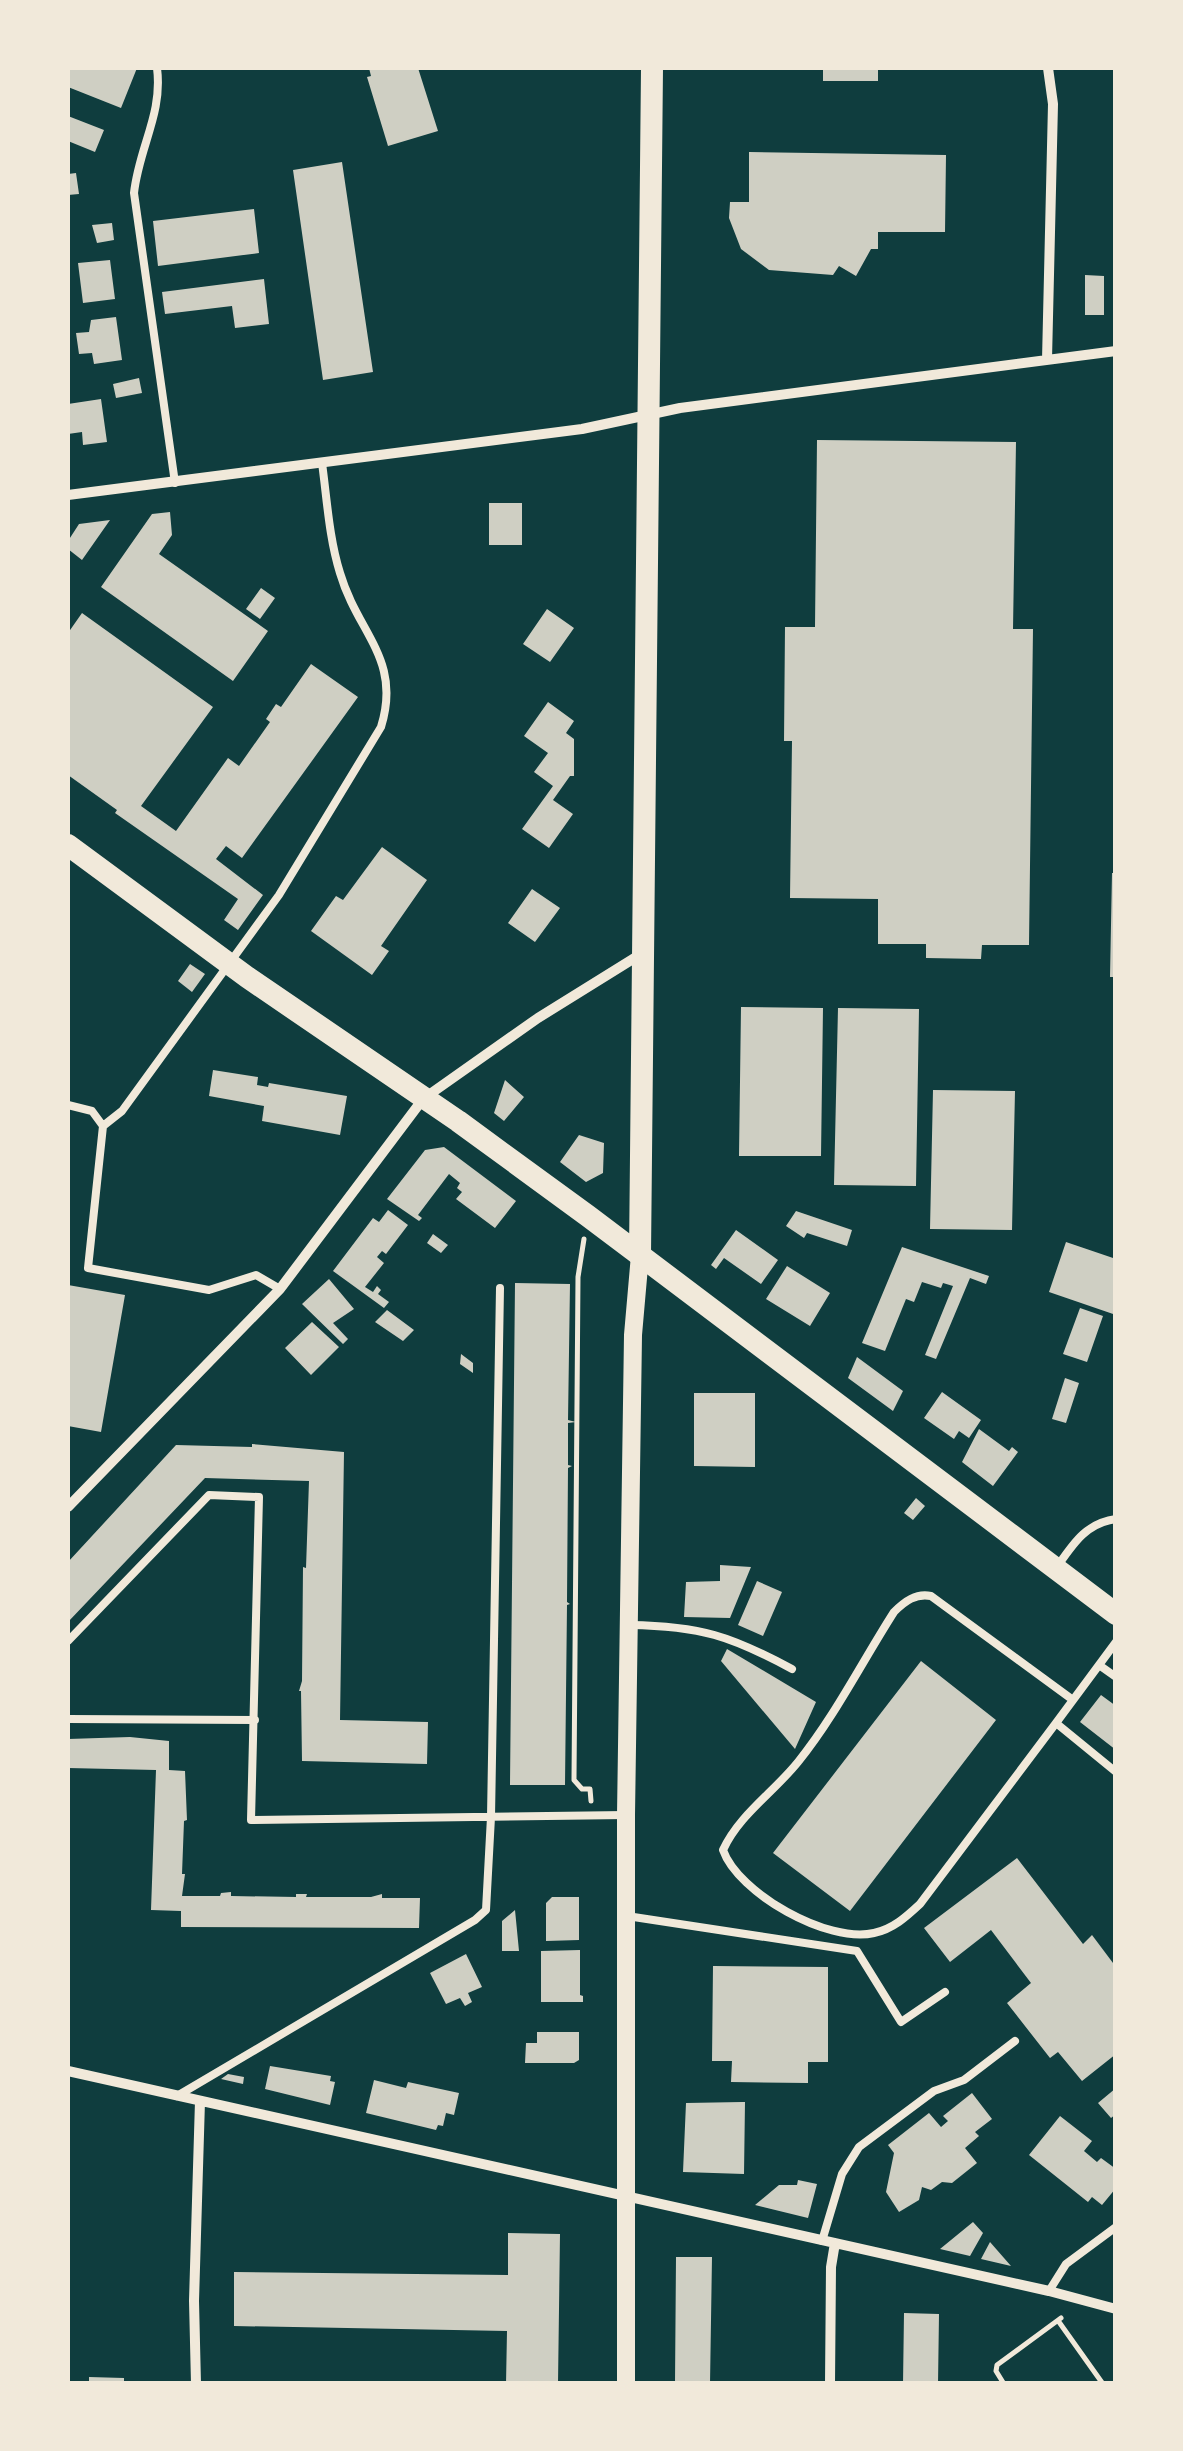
<svg xmlns="http://www.w3.org/2000/svg" width="1183" height="2451" viewBox="0 0 1183 2451" font-family="Cabin,sans-serif">
  <rect width="100%" height="100%" fill="#0f3d3e"/>
  <!-- building -->
  <path fill="#cfcfc3" d="M68,68H137L121,108L68,87Z
    M369,68H418L438,131L388,146L367,77L371,76Z
    M823,68H878V81H823Z
    M68,116L104,130L95,152L68,141Z
    M749,152L946,155L945,232H878V249H871L856,276L839,266L833,275L769,270L741,249L729,218L730,202H749Z
    M342,162L373,372L323,380L293,170Z
    M76,173L79,194L68,195V174Z
    M254,209L259,253L158,266L153,221Z
    M112,223L114,240L97,243L92,225Z
    M110,260L115,299L83,303L78,263Z
    M1085,275L1104,276V315H1085Z
    M264,279L269,324L235,328L232,306L165,314L162,292Z
    M116,317L122,360L94,364L92,353L79,354L76,333L89,332L91,320Z
    M139,378L142,393L116,398L113,384Z
    M101,399L107,442L83,445L82,432L68,434V404Z
    M817,440L1016,442L1013,629H1033L1029,945H982L981,959L926,958V944H878V899L790,898L792,741H784L785,627H815Z
    M489,503H522V545H489Z
    M170,512L172,535L159,554L268,631L233,681L101,587L152,514Z
    M110,520L82,560L68,549V541L79,524Z
    M261,588L275,598L260,619L246,609Z
    M547,609L574,628L550,662L523,644Z
    M82,613L213,707L141,806L176,831L228,758L239,766L270,722L266,719L276,704L281,707L311,664L358,697L242,858L226,846L216,859L263,895L238,930L224,920L238,899L115,813L117,810L68,775V633Z
    M548,702L574,721L566,733L574,739V776H570L553,800L573,814L549,848L522,829L553,786L534,772L548,753L524,736Z
    M382,847L427,880L381,946L389,951L372,975L311,931L336,896L343,900Z
    M1112,873H1116V977H1110Z
    M532,889L560,908L535,942L508,923Z
    M190,964L205,974L192,992L178,981Z
    M741,1007L823,1008L821,1156H739Z
    M838,1008L919,1009L916,1186L834,1185Z
    M213,1070L258,1077L257,1085L268,1087L269,1083L347,1096L340,1135L262,1121L264,1106L209,1096Z
    M505,1080L524,1097L504,1121L494,1113Z
    M933,1090L1015,1091L1012,1230L930,1229Z
    M579,1135L604,1143L603,1173L586,1182L560,1162Z
    M444,1147L516,1201L495,1228L456,1199L462,1192L457,1188L460,1183L449,1174L418,1215L422,1218L419,1221L387,1199L425,1150Z
    M388,1210L408,1225L386,1254L382,1251L377,1257L384,1263L365,1287L373,1292L377,1286L381,1290L378,1294L389,1302L384,1308L333,1271L373,1218L379,1222Z
    M796,1211L852,1230L847,1246L807,1233L804,1238L786,1226Z
    M736,1230L778,1260L761,1284L724,1258L716,1269L711,1265Z
    M433,1234L448,1245L441,1253L427,1243Z
    M1066,1242L1116,1259V1315L1049,1292Z
    M902,1247L989,1276L986,1284L970,1278L936,1359L925,1355L953,1286L943,1283L941,1288L922,1282L914,1302L906,1299L885,1351L862,1343Z
    M787,1266L830,1293L810,1326L766,1299Z
    M329,1279L354,1309L333,1323L348,1339L343,1344L302,1304Z
    M515,1283L570,1284L568,1420L576,1422L568,1423V1465L572,1466L568,1468L567,1602L570,1604L567,1605L565,1785H510Z
    M68,1285L125,1295L101,1432L68,1426Z
    M1080,1308L1103,1316L1087,1362L1063,1354Z
    M387,1310L414,1330L403,1341L375,1322Z
    M312,1322L339,1347L311,1375L285,1348Z
    M461,1354L473,1363V1373L460,1364Z
    M857,1357L903,1391L893,1411L848,1378Z
    M1065,1378L1079,1383L1066,1423L1052,1419Z
    M942,1392L981,1420L969,1438L959,1431L954,1439L924,1418Z
    M694,1393H755V1467L694,1466Z
    M979,1429L1009,1451L1012,1447L1018,1452L993,1486L962,1462Z
    M252,1444L344,1452L340,1720L428,1722L427,1764L302,1761L301,1691H299L302,1681L303,1567L306,1568L309,1481L205,1478L68,1622V1562L176,1445L252,1447Z
    M916,1498L925,1506L913,1520L904,1513Z
    M720,1565L751,1567L730,1618L684,1617L686,1582L720,1581Z
    M757,1581L782,1592L763,1636L738,1625Z
    M727,1649L816,1702L795,1749L721,1661Z
    M921,1661L996,1720L850,1911L773,1853Z
    M1101,1695L1116,1706V1750L1080,1722Z
    M130,1737L169,1741V1770L185,1771L187,1820L184,1821L182,1874H185L182,1896H220L221,1893L231,1892V1896L296,1897V1894H307L306,1897H371L382,1894V1898H420L419,1928L181,1927V1911L151,1910L156,1770L68,1768V1739Z
    M1017,1858L1083,1944L1092,1935L1116,1967V2054L1082,2081L1058,2052L1050,2058L1007,2003L1031,1983L991,1930L950,1962L924,1928Z
    M552,1897H579V1940L546,1941V1903Z
    M515,1910L519,1951H502V1921Z
    M580,1950V1995L583,1996V2002H541V1951Z
    M466,1954L482,1987L468,1993L472,2002L465,2006L460,1998L446,2004L430,1973Z
    M713,1966L828,1967V2062H808V2083L731,2082L732,2061H712Z
    M537,2032H579V2060L574,2063H525L526,2043H537Z
    M270,2066L331,2076L330,2081L335,2082L330,2105L265,2089Z
    M228,2074L244,2077L243,2084L221,2079Z
    M374,2080L406,2088L408,2082L459,2093L454,2115L446,2113L443,2126L438,2125L436,2130L366,2113Z
    M1116,2088V2114L1111,2118L1098,2103Z
    M972,2093L992,2119L975,2132L979,2136L965,2148L977,2163L952,2183L942,2182L931,2190L922,2187L919,2200L899,2212L886,2192L894,2153L888,2145L929,2113L941,2127L948,2121L943,2116Z
    M742,2102H745L744,2174L683,2172L686,2103Z
    M1060,2116L1092,2141L1084,2151L1097,2162L1101,2158L1116,2169V2188L1102,2205L1092,2197L1088,2202L1029,2155Z
    M798,2180L817,2184L808,2218L755,2205L779,2185H797Z
    M973,2222L983,2233L970,2256L940,2249Z
    M508,2233L560,2234L558,2384H506L507,2331L234,2326V2272L508,2275Z
    M990,2242L1011,2266L981,2259Z
    M676,2257H712L710,2384H675Z
    M904,2313L939,2314L938,2384H903Z
    M89,2377L124,2378V2384H89Z"/>
  <g fill="none" stroke-linecap="round" stroke-linejoin="round">
    <!-- path -->
    <path stroke="#f1e9da" stroke-width="5" d="M584,1239L578,1277L574,1780L582,1789H590L591,1801
      M1059,2322L1103,2384
      M1004,2384L996,2371L997,2365L1061,2318"/>
    <!-- service -->
    <path stroke="#f1e9da" stroke-width="8" d="M157,68C163,114 139,147 134,193L175,483
      M68,1105L92,1111L103,1126L88,1268L209,1290L256,1275L280,1289
      M103,1126L122,1111L279,895L381,727C402,659 358,634 340,573C329,538 327,499 322,463
      M1057,1567C1073,1544 1086,1523 1116,1519
      M630,1625C700,1626 731,1636 792,1669
      M68,1641L209,1495L259,1497L251,1820L626,1815
      M1099,1665L1116,1677
      M1073,1700L931,1596C916,1593 905,1601 894,1612C862,1662 835,1716 798,1762C773,1793 739,1815 723,1850C738,1893 828,1944 874,1933C893,1929 906,1917 920,1904L1056,1723C1076,1696 1096,1669 1116,1642
      M68,1719L255,1720
      M1056,1723L1116,1772
      M627,1916L857,1951L901,2022L945,1992
      M177,2096L475,1920L486,1910L491,1817L500,1288
      M822,2241L842,2174L859,2147L934,2091L964,2080L1015,2041
      M1049,2291L1066,2264L1116,2227"/>
    <!-- minor -->
    <path stroke="#f1e9da" stroke-width="10" d="M1047,360L1053,104L1048,68
      M68,495L582,429L680,408L1116,351
      M68,1507L280,1289L423,1099L538,1018L641,954
      M68,2071L1049,2291L1116,2309
      M196,2384L194,2301L200,2101
      M830,2384L831,2267L835,2243"/>
    <!-- tertiary -->
    <path stroke="#f1e9da" stroke-width="18" d="M626,2384V1815L633,1335L640,1255"/>
    <!-- primary -->
    <path stroke="#f1e9da" stroke-width="22" d="M68,845L247,977L458,1121L588,1216L1116,1614
      M640,1255L652,68"/>
  </g>
  <!-- border -->
  <rect width="1183" height="2451" fill="none" stroke="#f1e9da" stroke-width="140"/>
</svg>
